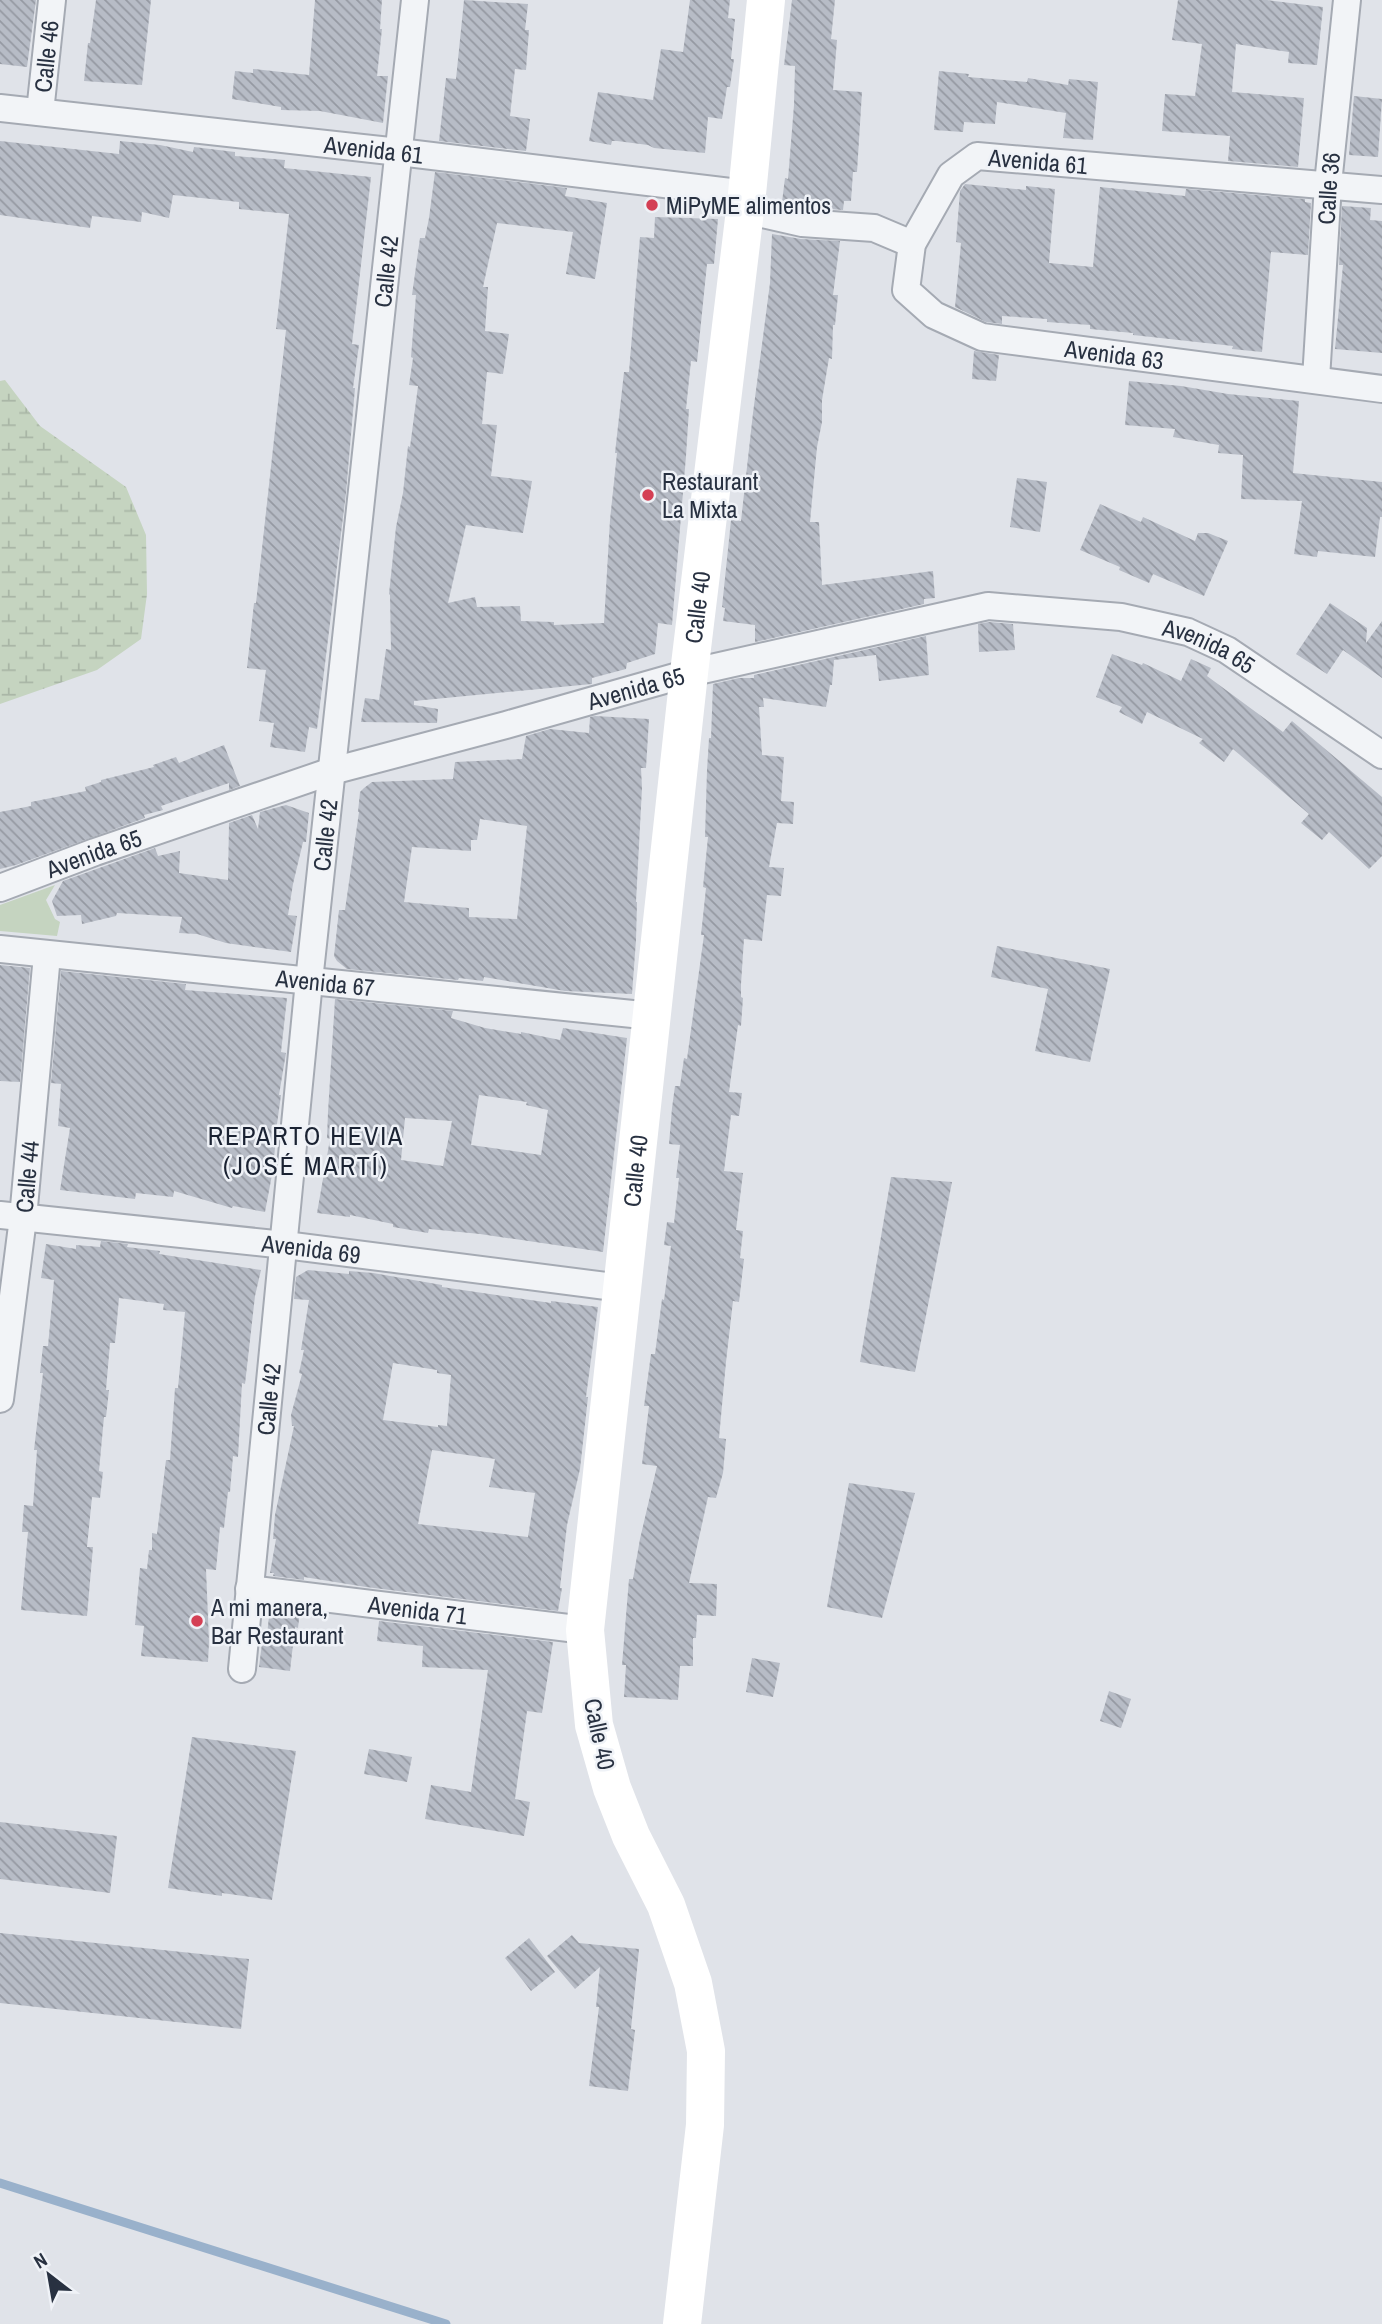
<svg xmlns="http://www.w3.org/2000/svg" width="1382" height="2324" viewBox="0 0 1382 2324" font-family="'Archivo Narrow',sans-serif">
  <defs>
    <pattern id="wetland-marsh" width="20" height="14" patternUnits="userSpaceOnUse" patternTransform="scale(1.75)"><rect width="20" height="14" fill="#c5d4c0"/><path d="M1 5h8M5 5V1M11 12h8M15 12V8" fill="none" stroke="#a9b6a6"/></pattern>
    <pattern id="building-back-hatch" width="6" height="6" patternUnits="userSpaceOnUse" patternTransform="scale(1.75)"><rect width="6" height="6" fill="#b7bcc6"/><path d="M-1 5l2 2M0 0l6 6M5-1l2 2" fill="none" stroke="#9599a2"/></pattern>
  </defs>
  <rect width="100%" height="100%" fill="#e0e3e9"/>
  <!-- wetland -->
  <path fill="url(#wetland-marsh)" d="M5,380L40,426L126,487L146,535L147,594L141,639L97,670L0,704V381Z"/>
  <!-- green -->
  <path fill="#c5d4c0" d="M55,885L46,900L55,919L60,922L57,936L0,931V905Z"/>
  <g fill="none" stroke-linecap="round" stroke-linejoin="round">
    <!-- stream -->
    <path stroke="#99b1cb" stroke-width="9" d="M0,2183L446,2324"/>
  </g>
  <!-- building -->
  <path fill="url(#building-back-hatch)" fill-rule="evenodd" d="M0,0H36L27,67L0,64Z
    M96,0H151L142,85L84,81L88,43H90Z
    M315,0H382L380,29H382L377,76H388L383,123L320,111L281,110V107L232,99L235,71L253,73V69L309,75Z
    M464,0L528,4L525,30H529L526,70L515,69L510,116L530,119L526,151L439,141L446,78L456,79Z
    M690,0H730L728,18L735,19L731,59H734L730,87H727L722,119L708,117L705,153L654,148L648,145L617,141H612L611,145L589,141L598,92L653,100L661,49L683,52Z
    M792,0H835L831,39L837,40L833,90L862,92L857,172H853L851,201H844L843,210L804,207L782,202L785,178L788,179L794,105L795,66L784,65Z
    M1178,0H1267L1323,7L1317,65L1288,63L1289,52L1236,44L1232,92L1304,98L1298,167L1228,161L1230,136L1162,131L1165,94L1195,96L1202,44L1172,40Z
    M939,71L969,74L968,77L1027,82L1028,78L1068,85L1069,79L1098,82L1093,140L1063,138L1066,113L997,102L995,124L964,122L963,132L934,130Z
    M1354,96L1382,99L1378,157L1349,155Z
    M0,141L119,154L120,141L160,145L193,152L194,147L235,152V156L285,160L284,168L371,177L352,344L359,345L353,388H355L346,493L317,729L309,727L305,752L270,747L274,723L259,721L266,670L247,668L254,603H256L286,330L276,329L289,214L239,209V202L173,195L169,218L142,212L141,222L92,216L90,228L0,215Z
    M435,172L567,188L565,196L607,203L595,279L566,274L573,232L497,223L483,287H488L485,331L509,334L503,374L487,372L482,424L497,425L491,476L532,481L523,533L466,525L448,603L475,597L477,607L520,606L521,621L554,622V625L604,623L610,520L617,453H615L624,372H629L640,237L654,238L655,217L718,219L714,264H707L697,362L691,361L686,409H689L686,456L672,625L658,623L655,654L627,663L626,669L592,678V684L414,701V705L438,709L437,723L361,722L365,698L379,700L386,649L391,650L390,595L389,594L396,527L403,493L408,446L410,447L418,386L409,385L413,358L411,357L416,295H412L420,238H425L429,218Z
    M965,184L1026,190V186L1055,189L1049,263L1093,267L1100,187L1185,196L1186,189L1305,199V202L1311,203L1308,255L1271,252L1262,352L1232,349L1233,346L1133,335V333L1090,329V325L1047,322V319L1002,316V324L986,322L955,307L961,243L956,242L960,191Z
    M1342,206L1371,208L1370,220L1382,221V353L1335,349L1343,265H1339Z
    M772,234L801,239L840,241L833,295H838L835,325H833L832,359L829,358L822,400V422L817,447L810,522H819L822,585L933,571L935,598L924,599V604L755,642V625L723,621L725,608L722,607L731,520L741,521L753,413L770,283Z
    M974,351L999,355L996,381L972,379Z
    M1129,381L1181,386L1228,394L1299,401L1293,473L1382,482V517H1380L1375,557L1318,551L1317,557L1294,554L1302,501L1241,499L1243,455L1218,453L1219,445L1173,437L1175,429L1125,425Z
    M1017,478L1047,482L1040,532L1010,527Z
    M1100,504L1141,522L1143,517L1195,541L1198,533H1208L1228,541L1204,596L1153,574L1149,583L1119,570L1120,567L1080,550Z
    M1330,603L1367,628L1366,643L1382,621V678L1343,650L1327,674L1296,654Z
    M989,622L1013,624L1015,650L979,652L978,624Z
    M926,636L929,675L879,681L876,655L834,660L832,685H830L826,707L763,698L764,707H759L762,755L784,757L781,801L794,802L793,824L777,823L769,867L784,868L781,896L767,895L762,941L744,939L741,984V997L743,998L741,1026L738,1025L729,1092L742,1093L739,1116L731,1115L724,1171L743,1173L736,1230L743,1231L740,1258L744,1259L739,1302L733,1301L726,1362L719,1438L726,1439L723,1473L716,1498L708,1497L689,1583L717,1584L716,1616L697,1615L696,1638H693V1666H680L678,1700L624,1697L626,1665H622L629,1579H633L640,1539L657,1466L642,1464L649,1406H644L651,1354H655L662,1299L664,1300L671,1246L664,1245L667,1222L674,1223L679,1178H676L680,1145L669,1144L672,1108L675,1086H680L684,1058L687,1059L704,935H701L706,888L703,887L708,837H705L707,770L709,738H711L713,684L739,678H754V675Z
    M1112,654L1142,665L1143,663L1181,681L1191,659L1211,668L1207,676L1283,732L1292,721L1382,797V856L1369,869L1329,832L1322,840L1301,823L1309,814L1233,749L1224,762L1199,743L1203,739L1147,712L1142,724L1119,712L1122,707L1096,697Z
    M595,716L649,719L646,768H641L642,788L636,902H637L636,940L632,994L565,991L484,977L483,981L459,978L458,980L347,969L337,961L334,956L339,910H345L359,812H358L360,792L364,788L372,782L453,779L455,762L522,759L526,736L550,729L589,733L590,717ZM480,819L527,826L517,919L469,917V908L404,902L412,847L471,851V840H477Z
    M224,745L240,786L229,790V783L161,806L163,810L144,815L145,818L16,865L0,869V812L31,806V802L86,791L85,787L101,782V780L154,767L153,765L176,757L179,763Z
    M286,805L309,813L306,842H303L293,884L288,915L297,916L291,952L226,943L197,934L179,933L182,917L117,913L116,916L82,924L81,915L57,916L52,901L63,881L155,848L158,856L180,851L179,873L228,880L229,823L252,815L258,829L260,812Z
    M997,946L1110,969L1090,1062L1035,1051L1048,989L991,977Z
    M0,965L30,968L20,1082L0,1081Z
    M61,971L186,984L185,990L287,998L281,1052L286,1053L279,1095H281L277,1124L274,1159H275L265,1212L233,1206L232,1208L174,1191L173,1197L136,1193L135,1199L60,1190L70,1128L58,1126L61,1084L51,1083Z
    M335,999L453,1011L451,1018L485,1028L521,1034V1032L560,1040L563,1028L627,1038L603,1252L480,1234L429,1229L428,1233L393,1227V1224L350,1215V1217L317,1213L330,1139L327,1138L328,1112ZM479,1095L527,1102L526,1105L548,1110L541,1155L471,1145ZM405,1118L452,1121L443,1166L401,1160Z
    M891,1177L952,1182L915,1372L860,1362Z
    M101,1241L128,1244L127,1247L160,1251L159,1254L261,1270L255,1296L245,1384L242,1383L238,1457L233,1456L230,1492H228L224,1528L220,1527L216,1570L206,1569L209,1642L208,1662L141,1656L144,1626L135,1625L140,1568L147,1569L149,1550H152V1533L157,1534L166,1460H170L175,1388H178L185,1312L163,1310L164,1304L119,1298L115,1343H110L106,1390H109L106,1417H104L99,1471L103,1472L100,1498L92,1497L87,1547H93L87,1616L21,1610L28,1532H22L24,1505L33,1506L37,1450H34L43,1373H40L43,1346H48L54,1280L41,1278L46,1244L76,1249V1245L100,1247Z
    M308,1270L349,1274V1271L373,1273L442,1285V1287L551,1303V1301L598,1307L586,1397H588L580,1469L567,1525L560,1588H562L558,1611L366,1587L304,1577V1580L273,1576L274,1573H270L276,1539H273L275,1515L294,1426H292L291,1415L302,1374L299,1373L304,1350H301L309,1300L294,1299L296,1277ZM393,1363L437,1370V1373L451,1375L447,1426L438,1425V1427L383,1420ZM432,1450L495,1459L489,1487L535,1493L528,1537L418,1524Z
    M849,1483L915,1493L882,1618L827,1607Z
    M270,1607L300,1611L298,1628L295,1627L290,1671L259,1667L263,1635H267Z
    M379,1621L553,1642L542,1713L527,1711L515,1799L530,1802L524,1836L425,1819L431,1785L471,1792L488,1670L422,1667L423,1646L377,1641Z
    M752,1658L780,1663L773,1697L746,1692Z
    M1109,1691L1131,1699L1121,1728L1100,1721Z
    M192,1737L296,1751L272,1900L222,1893V1896L168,1888Z
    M369,1749L412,1757L407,1782L364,1774Z
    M0,1822L117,1836L110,1893L0,1879Z
    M0,1933L249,1959L241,2029L0,2003Z
    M572,1935L579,1943L639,1949L631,2029L635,2030L628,2091L589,2086L599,2007H596L600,1967L575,1989L547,1956Z
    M529,1938L555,1972L531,1991L505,1958Z"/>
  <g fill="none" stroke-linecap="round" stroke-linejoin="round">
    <defs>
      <g id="street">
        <path id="s1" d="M0,108L399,152L747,194"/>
        <path id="s2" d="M40,112L52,0"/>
        <path id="s3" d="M1382,190L977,156L951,175L912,244L906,290L934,315L982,337L1382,389"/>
        <path d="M745,210L802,223L874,228L912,244"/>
        <path id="s4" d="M1316,379L1328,184L1347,0"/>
        <path id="s5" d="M0,888L95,852L332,771L506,725L689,673L988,606L1121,617L1188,632L1227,650L1382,755"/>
        <path id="s6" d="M0,949L652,1016"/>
        <path id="s7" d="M0,1215L285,1245L622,1288"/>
        <path id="s8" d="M0,1399L23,1218L47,955"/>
        <path id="s9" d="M249,1589L585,1630"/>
        <path id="s10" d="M242,1669L309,981L415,0"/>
      </g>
    </defs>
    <!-- street casing -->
    <use href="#street" stroke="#a5aab3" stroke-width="30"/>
    <!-- street -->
    <use href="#street" stroke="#f2f4f7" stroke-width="26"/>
    <!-- secondary -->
    <path stroke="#fff" stroke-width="38" id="s11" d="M682,2324L705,2125L706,2051L693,1983L666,1905L631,1836L612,1788L594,1725L585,1630L689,673L747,194L766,0"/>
  </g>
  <!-- markers -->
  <g fill="#d43f54" stroke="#eff2f7" stroke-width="2.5">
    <circle cx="652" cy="205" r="7"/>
    <circle cx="648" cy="495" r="7"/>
    <circle cx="197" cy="1621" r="7"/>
  </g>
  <g text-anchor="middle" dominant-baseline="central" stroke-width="5" stroke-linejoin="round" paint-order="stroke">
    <!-- street labels -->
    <g font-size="24" fill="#283141" stroke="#eff2f7">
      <text stroke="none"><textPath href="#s2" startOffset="56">Calle 46</textPath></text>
      <text stroke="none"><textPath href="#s1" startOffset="376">Avenida 61</textPath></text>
      <text transform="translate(1038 161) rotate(5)">Avenida 61</text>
      <text stroke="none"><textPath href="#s4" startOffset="191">Calle 36</textPath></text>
      <text stroke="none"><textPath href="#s10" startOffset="1405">Calle 42</textPath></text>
      <text stroke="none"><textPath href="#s3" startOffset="788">Avenida 63</textPath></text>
      <text stroke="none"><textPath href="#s11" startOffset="1745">Calle 40</textPath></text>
      <text stroke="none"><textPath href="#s5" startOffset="1255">Avenida 65</textPath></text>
      <text stroke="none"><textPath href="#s5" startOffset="667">Avenida 65</textPath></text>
      <text stroke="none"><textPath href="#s10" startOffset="838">Calle 42</textPath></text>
      <text stroke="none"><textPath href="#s5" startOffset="100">Avenida 65</textPath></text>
      <text stroke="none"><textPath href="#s6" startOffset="327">Avenida 67</textPath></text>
      <text stroke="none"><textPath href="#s11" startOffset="1178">Calle 40</textPath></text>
      <text stroke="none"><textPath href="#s8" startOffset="224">Calle 44</textPath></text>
      <text stroke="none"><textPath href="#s7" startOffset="313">Avenida 69</textPath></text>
      <text stroke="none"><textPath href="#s10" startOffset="271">Calle 42</textPath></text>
      <text stroke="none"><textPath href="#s9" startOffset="170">Avenida 71</textPath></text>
      <text transform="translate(600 1734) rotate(78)">Calle 40</text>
    </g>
    <!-- poi labels -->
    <g font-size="24" fill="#283141" stroke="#eff2f7" text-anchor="start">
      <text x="666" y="205">MiPyME alimentos</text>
      <text x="662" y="481">Restaurant<tspan x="662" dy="28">La Mixta</tspan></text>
      <text x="211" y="1607">A mi manera,<tspan x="211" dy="28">Bar Restaurant</tspan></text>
    </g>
    <!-- neighbourhood labels -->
    <g font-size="26" letter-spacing="2" fill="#1a2232" stroke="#eff2f7">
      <text x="306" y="1135">REPARTO HEVIA<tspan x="306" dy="30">(JOSÉ MARTÍ)</tspan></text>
    </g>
  </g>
  <!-- north arrow -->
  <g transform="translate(49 2275) rotate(329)" stroke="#eff2f7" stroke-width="5" paint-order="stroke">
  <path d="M0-5L12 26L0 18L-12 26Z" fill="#283141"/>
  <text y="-10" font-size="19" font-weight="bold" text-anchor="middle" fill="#283141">N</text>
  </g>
</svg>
